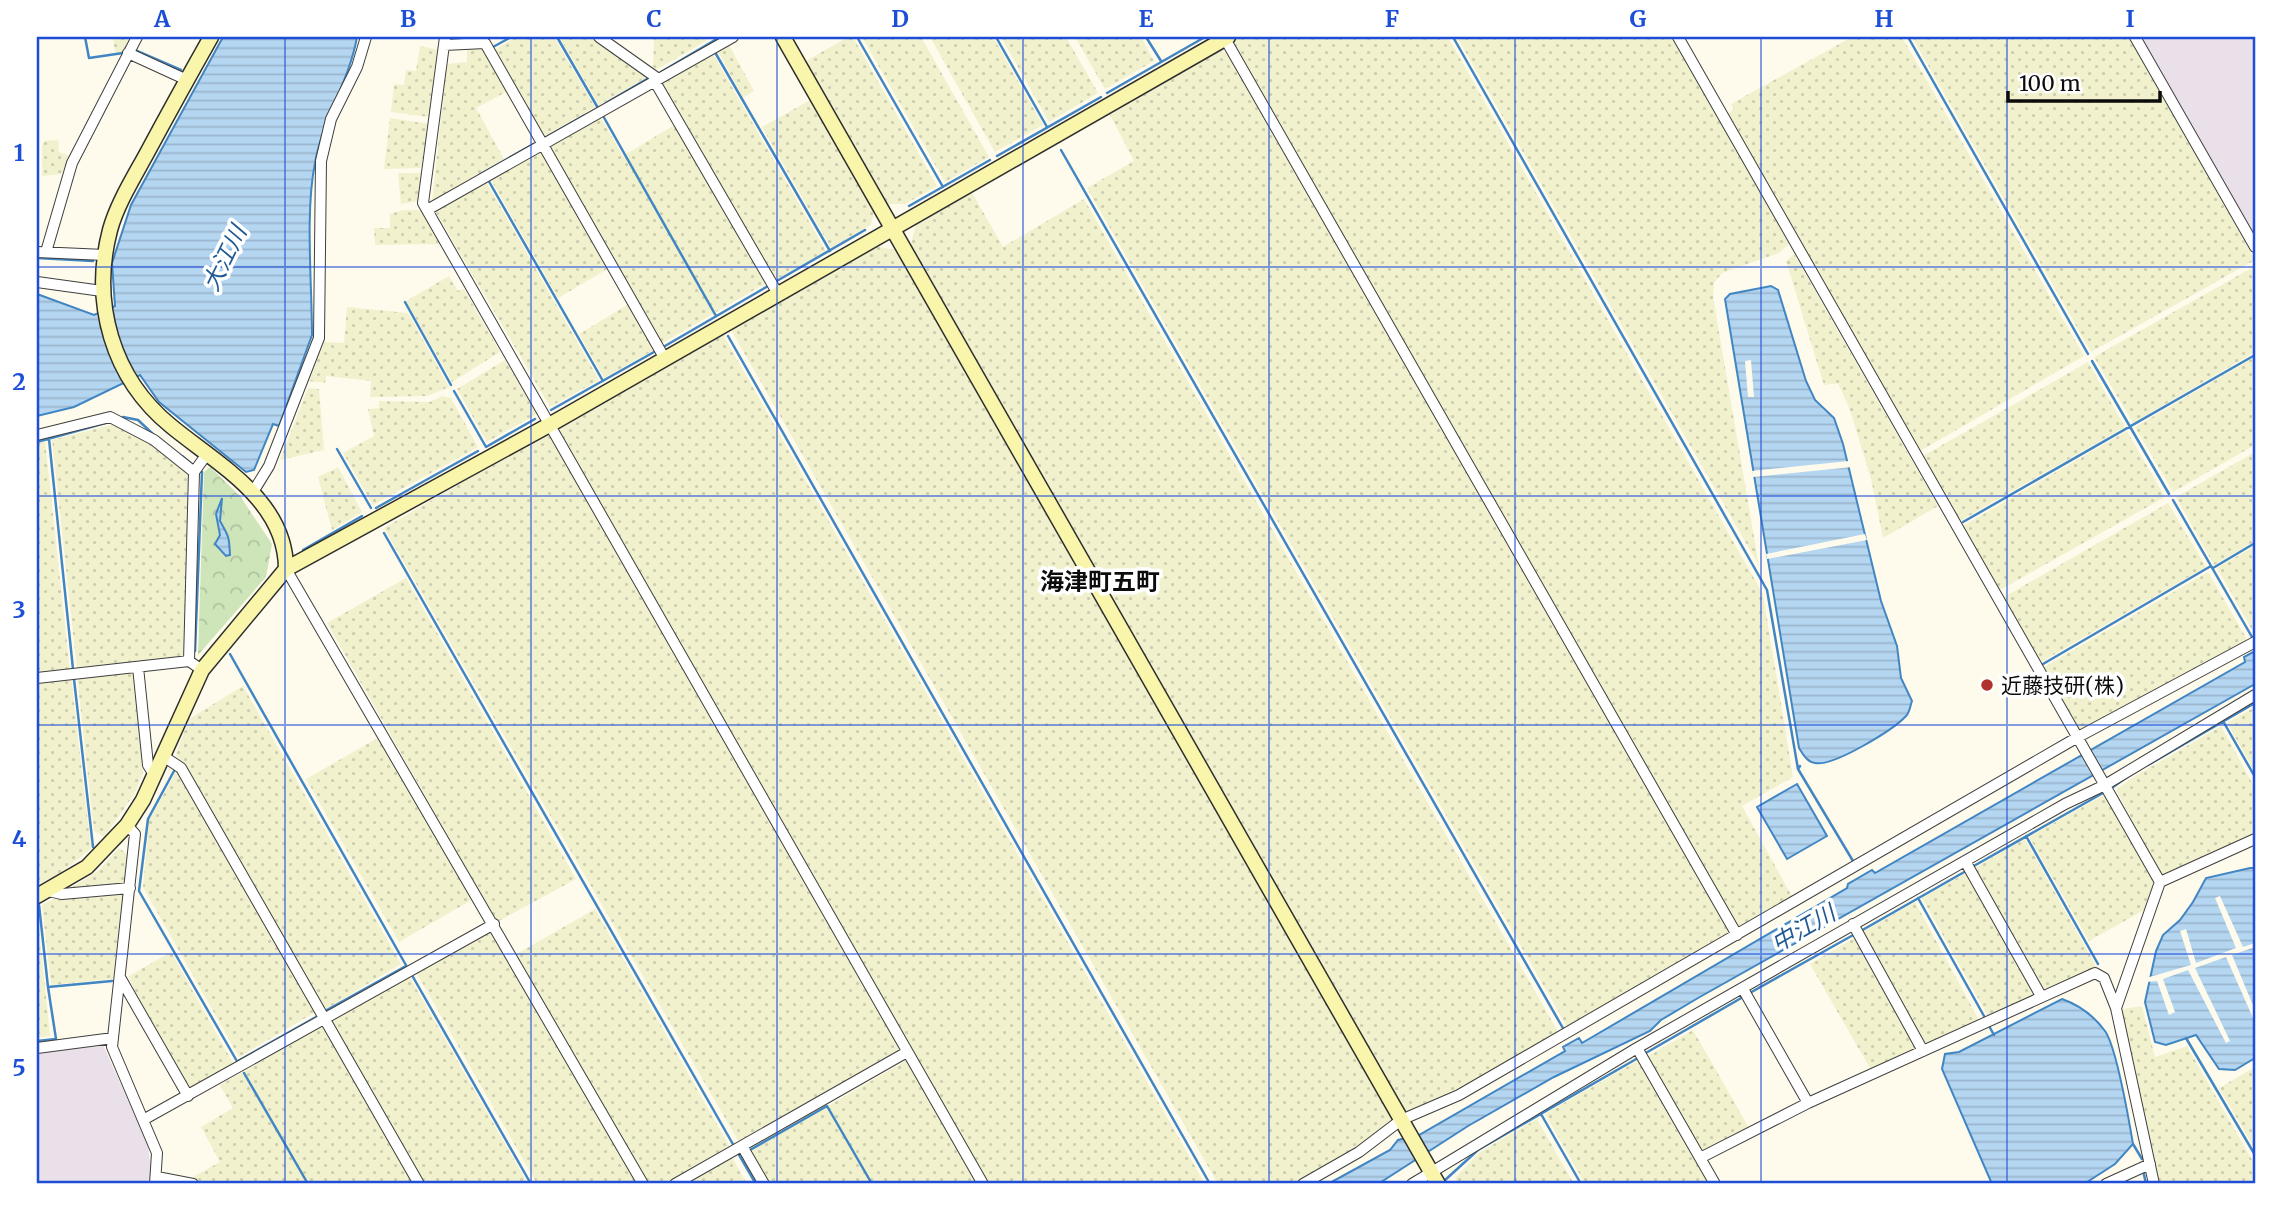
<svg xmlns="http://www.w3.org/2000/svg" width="2292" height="1221" viewBox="0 0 2292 1221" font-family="Merriweather,'Noto Sans JP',serif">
  <defs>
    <pattern id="farmland-dots" width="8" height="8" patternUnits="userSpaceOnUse" patternTransform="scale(1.75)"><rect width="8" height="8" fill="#f1f1ce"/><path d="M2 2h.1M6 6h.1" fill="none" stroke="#cdcdb0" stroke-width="1.8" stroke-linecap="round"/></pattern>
    <pattern id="park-crowns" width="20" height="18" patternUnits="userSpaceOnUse" patternTransform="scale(1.75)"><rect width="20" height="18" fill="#cde5b9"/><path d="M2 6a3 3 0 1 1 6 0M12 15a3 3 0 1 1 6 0" fill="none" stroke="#afc39e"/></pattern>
    <pattern id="water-rules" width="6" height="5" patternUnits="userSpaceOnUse" patternTransform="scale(1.75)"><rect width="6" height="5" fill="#b4d6f1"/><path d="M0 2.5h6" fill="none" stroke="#9ab6cd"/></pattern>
  </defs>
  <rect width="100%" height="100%" fill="#fefbec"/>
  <!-- industrial -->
  <path fill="#eae0ea" d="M2140,37H2255V239Z
    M100,1044L104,1047L148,1145L151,1173L148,1184H37V1052Z"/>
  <!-- farmland -->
  <path fill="url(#farmland-dots)" d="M113,37H133L122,52L115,53Z
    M516,37H554L595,107L543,137L494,50Z
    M566,37H590L647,77L599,105L561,40Z
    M654,37H705L706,41L656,70L653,67Z
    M842,37H853L937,186L905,204H886L804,62L843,40Z
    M862,37H921L989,157L945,182Z
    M930,37H993L1043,125L995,152Z
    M1001,37H1066L1098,93L1049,122Z
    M1075,37H1141L1154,61L1105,89Z
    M1241,37H1448L1763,594L1793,777L1742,806L1794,900L1738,929L1234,47L1236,40Z
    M1457,37H1673L1789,244L1779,253L1722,273L1714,283L1713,297L1759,566Z
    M1852,37H1902L2084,356L1920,451L1728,114L1734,109L1731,104Z
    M1912,37H2130L2255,260L2091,352Z
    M729,45L754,91L743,98L718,51Z
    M420,46L439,50L430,117L391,112L394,84L404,85L406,70L416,71Z
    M467,46H480L486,51L510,90L476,108L504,159L432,201L447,64L467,62Z
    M1219,50L1228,53L1731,930V936L1569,1030L1087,188L1134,161L1110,115Z
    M713,54L826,251L775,280L660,83Z
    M812,99L875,207L871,225L831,248L762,127Z
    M599,115L623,156L676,124L766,283L661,344L548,146Z
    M390,118L429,124L421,168L384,169Z
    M58,140L59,152L69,156L62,174L42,176V145L44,141Z
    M542,148L609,268L558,298L490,178Z
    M398,173H421L419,201L401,204Z
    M485,180L599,380L550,407L434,209Z
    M971,191L1003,247L1084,199L1560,1035L1474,1084L1409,1114L1404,1112L910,247L917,221Z
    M403,210H422L440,244L375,245L374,228H390V214Z
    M875,246L901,251L1395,1121L1358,1150L1298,1184H1218L730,328Z
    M1794,254L1938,506L1883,538L1871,479L1850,410L1838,383L1824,385L1786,261Z
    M2255,266V352L2133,423L2094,357Z
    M449,276L458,291L464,289L500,352L452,382L406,301Z
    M629,304L654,350L604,378L579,334Z
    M347,307L408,313L449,387L427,396L370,397L371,381L326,376L325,383L309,381L324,342L344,343Z
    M722,333L1205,1184H988L559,432L562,424Z
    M2255,357V445L2173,492L2135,427Z
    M505,360L537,414L487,442L457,389Z
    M2088,362L2125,427L1960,521L1923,456Z
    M308,388L319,389L324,450L280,460Z
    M442,396L451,398L478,447L373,505L343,453L374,436L368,409L379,408V401L430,402Z
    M115,424L138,432L185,470L194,488L186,653L180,659L77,670L52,440Z
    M2127,431L2165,497L2000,590L1963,526Z
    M544,435L554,437L901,1048L899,1052L740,1144L384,528Z
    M45,441L70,671L37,675V444Z
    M2255,452V541L2214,565L2176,497Z
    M338,467L362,512L332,530L318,477Z
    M2168,503L2206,567L2041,662L2004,597Z
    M2255,546V635L2217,568Z
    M2208,572L2248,641L2080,731L2044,667Z
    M406,578L576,879L497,922L327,623Z
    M130,670L136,674L146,764L135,793L104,837L94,831L77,676Z
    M71,677L91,849L57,875L37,885V681Z
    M243,686L401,964L324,1010L176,754L189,719Z
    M2255,707V772L2227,723Z
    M2221,726L2255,788V836L2162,876L2116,790L2132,778Z
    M383,735L475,898L399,942L306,779Z
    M176,772L184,778L317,1011L239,1057L143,887L149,820Z
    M2104,795L2153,875V884L2146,909L2089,941L2029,837Z
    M2025,839L2097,968L2047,989L2041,987L1973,869Z
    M119,848L128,855L124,885L66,891L98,871Z
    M1968,872L2035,989L2034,996L1988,1016L1922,898Z
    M120,892L123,893L113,979L51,985L42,905L55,898Z
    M1915,902L1979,1020L1929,1043L1922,1042L1861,933Z
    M37,908L50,1036L37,1038Z
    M595,909L731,1149L669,1184H647L515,955Z
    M491,929L639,1184H537L416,972Z
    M1856,937L1917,1048L1871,1070L1810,964Z
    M171,952L233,1063L188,1089L138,1001L129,976Z
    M409,976L528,1184H423L331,1024L332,1020Z
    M2142,1006L2155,1057L2187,1046L2255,1165V1184H2157L2123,1016V1009Z
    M323,1026L416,1184H197L193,1177L220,1162L201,1127L233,1108L220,1085Z
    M1693,1030L1749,1128L1708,1151H1700L1645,1058Z
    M907,1060L979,1184H768L749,1152Z
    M1639,1060L1710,1184H1585L1545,1114Z
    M2255,1067V1149L2219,1088Z
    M1537,1119L1574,1184H1458L1455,1178L1480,1152Z
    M732,1157L747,1184H683Z"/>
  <!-- park -->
  <path fill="url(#park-crowns)" d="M210,467L240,496L272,544L266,577L198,655L204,472Z"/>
  <!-- water -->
  <path fill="url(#water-rules)" stroke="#4186c3" stroke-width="2" d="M223,37H357C349,82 323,118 315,163C305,212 312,284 312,335L279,426L273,424L254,470L246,472L159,402L140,375L74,407L37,416V294L94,315L115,306L112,263L131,205Z
    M1771,286L1778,290L1806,381L1815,400L1834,418L1843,444L1881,601L1897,646L1901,678L1912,701C1910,706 1910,712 1906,716C1893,730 1833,767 1815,763C1807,762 1803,754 1799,748L1725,299L1730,294Z
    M222,498L220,521C229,537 229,536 230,555L226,556L215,544L220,535L216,514Z
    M2255,651V684L1698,998L1661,1020L1650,1031L1554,1077L1468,1126L1378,1184H1328L1390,1150L1398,1140L1419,1135L1565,1051L1563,1047L1579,1038L1582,1043L1847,888L1848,884L1872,870L1875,873L2245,662L2244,657Z
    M1797,784L1827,836L1787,859L1757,807Z
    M2250,868H2255V1058L2235,1070L2219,1069L2196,1035L2166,1045L2155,1042L2145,1002L2156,951L2163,935L2180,920L2193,902L2206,878Z
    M2062,999C2079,1005 2094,1016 2105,1031C2117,1048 2129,1121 2133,1144L2115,1164L2084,1184H1992L1942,1069L1945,1054L1959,1052Z"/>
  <!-- pier -->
  <path fill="#fefbec" d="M1751,360L1754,397H1748L1745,361Z
    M1849,461L1852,467L1753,477L1752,471Z
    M1865,534L1867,540L1767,559L1766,554Z
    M2220,896L2243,947L2255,943V947L2232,955L2255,1010L2253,1018L2226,957L2195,968L2230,1041L2226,1043L2188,970L2163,979L2175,1012L2169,1015L2157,981L2146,982V978L2191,965L2180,931L2186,929L2196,963L2236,948L2215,898Z"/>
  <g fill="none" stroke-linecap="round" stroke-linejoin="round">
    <!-- stream -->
    <path stroke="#4186c3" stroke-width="2.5" d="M85,37L89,58L123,53L127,46
      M557,37L598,108
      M857,37L943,187
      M996,37L1047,127
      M1146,37L1161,61
      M1453,37L1767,590L1798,769
      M1908,37L2088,354
      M493,47L511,37
      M137,51L181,70
      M716,54L830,251
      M661,72L720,37
      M1107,93L1205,37
      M606,103L647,79
      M602,114L716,316
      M545,138L585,115
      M1061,150L1564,1030
      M997,156L1101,97
      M479,175L537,142
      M487,178L603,381
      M909,206L990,160
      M37,258L93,261
      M775,282L865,230
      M405,302L451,385
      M728,336L1210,1184
      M665,346L768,286
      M2092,361L2169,494
      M454,391L486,447L535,419
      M551,410L654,352
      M123,417L138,420L154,435
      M49,439L73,669
      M37,442L109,422
      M337,449L371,508
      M182,456L193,465
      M2173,500L2252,637
      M376,508L478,451
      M1963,522L2255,355
      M384,533L734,1146
      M303,550L362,516
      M2213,568L2255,543
      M195,651L202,472
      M230,654L407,967
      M2043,664L2211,566
      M74,679L93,847
      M2223,721L2255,777
      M2148,765L2255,703
      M1800,766L1798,769L1853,861
      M174,771L148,819L139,891L238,1063
      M2113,787L2130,775
      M2026,836L2098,964
      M1972,867L2103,793
      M1918,898L1984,1016
      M39,905L48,987
      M1859,932L1966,871
      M413,977L531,1184
      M1748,994L1855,934
      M325,1011L406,966
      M1989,1026L1994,1035
      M2186,1038L2255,1155
      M37,1041L56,1039L48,987L112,981
      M1644,1054L1743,997
      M238,1061L318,1016
      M244,1073L308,1184
      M1541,1114L1581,1184
      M2133,1144L2142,1159
      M750,1150L827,1106L872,1184
      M738,1153L756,1184
      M2143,1170L2146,1184
      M1444,1181L1478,1150L1638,1058"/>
    <defs>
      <path id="street" d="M445,37L423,203L983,1184
        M599,37L657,78
        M1224,37L1737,935
        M1678,37L2160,882L2116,1008
        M2135,37L2255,247
        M444,45L485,43L665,359
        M128,53L187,80
        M654,80L778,294
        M427,210L733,37
        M37,252L105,255
        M46,252L72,163L137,37
        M37,282L102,291
        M37,435L110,417L154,440L194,472
        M253,492L269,466L319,338L321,161L331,119L357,67L366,37
        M286,569L643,1184
        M189,661L194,472L207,454
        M138,667L148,765L155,776
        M37,678L189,661L202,670
        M163,756L181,768L419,1184
        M127,825L135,834L112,1047L157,1153L155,1184
        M1965,861L2041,996
        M2160,882L2255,839
        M48,891L62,894L130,888
        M1853,924L1923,1051
        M121,979L188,1096
        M1743,989L1808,1103
        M37,1048L113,1038
        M1637,1048L1715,1184
        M143,1120L494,924
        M742,1146L764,1184
        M1700,1158L1808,1103L2095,973L2104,978L2116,1008L2154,1184
        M157,1177L193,1184
        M675,1184L907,1052
        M1303,1184L1359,1152L1401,1120L1459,1095L2078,737L2255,642
        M1412,1184L1637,1048L2065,804L2105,785L2255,695
        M2106,1184L2150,1164"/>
      <path id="secondary" d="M783,37L1438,1184
        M286,569L551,424L1228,37
        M37,896L87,867L127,825L143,800L202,670L286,569C286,500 217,464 171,426C112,378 91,303 110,230C117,204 134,177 147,153C168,114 189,76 211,37"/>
    </defs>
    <!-- street casing -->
    <use href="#street" stroke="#3f3f3f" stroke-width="12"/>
    <!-- secondary casing -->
    <use href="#secondary" stroke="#2e2e2e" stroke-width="17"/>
    <!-- street -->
    <use href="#street" stroke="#fff" stroke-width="10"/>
    <!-- secondary -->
    <use href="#secondary" stroke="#f9f6ac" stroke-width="14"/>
  </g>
  <!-- grid -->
  <path fill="none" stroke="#1d4ed8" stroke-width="2" stroke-opacity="0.55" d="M285,37V1184M531,37V1184M777,37V1184M1023,37V1184M1269,37V1184M1515,37V1184M1761,37V1184M2007,37V1184M37,267H2255M37,496H2255M37,725H2255M37,954H2255"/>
  <!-- markers -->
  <circle fill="#b1312e" stroke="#fff" stroke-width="2.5" cx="1987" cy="685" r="7"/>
  <g text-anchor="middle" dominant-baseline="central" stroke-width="7" stroke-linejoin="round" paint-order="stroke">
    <!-- poi labels -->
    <g font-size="21" fill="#0c0c0c" stroke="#fff" text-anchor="start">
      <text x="2001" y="685">近藤技研(株)</text>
    </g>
    <!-- water labels -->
    <g font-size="23" font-style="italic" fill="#1f5994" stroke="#fff">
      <text transform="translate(224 258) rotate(-64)">大江川</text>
      <text transform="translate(1803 928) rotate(-30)">中江川</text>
    </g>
    <!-- quarter labels -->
    <g font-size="24" font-weight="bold" fill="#0c0c0c" stroke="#fff">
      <text x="1100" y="581">海津町五町</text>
    </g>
  </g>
  <!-- border -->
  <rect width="2292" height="1221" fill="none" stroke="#ffffff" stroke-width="77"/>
  <!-- scale -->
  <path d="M2008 91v10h152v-10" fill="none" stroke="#0c0c0c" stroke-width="3.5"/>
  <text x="2019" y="91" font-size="21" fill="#0c0c0c" stroke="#ffffff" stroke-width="5" paint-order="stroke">100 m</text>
  <rect x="38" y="38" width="2216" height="1144" fill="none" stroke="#1d4ed8" stroke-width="2.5"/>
  <g font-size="23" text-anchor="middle" font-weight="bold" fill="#1d4ed8">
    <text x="162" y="27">A</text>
    <text x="408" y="27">B</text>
    <text x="654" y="27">C</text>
    <text x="900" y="27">D</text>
    <text x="1146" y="27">E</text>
    <text x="1392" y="27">F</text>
    <text x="1638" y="27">G</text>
    <text x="1884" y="27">H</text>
    <text x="2130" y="27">I</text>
    <text x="19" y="161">1</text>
    <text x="19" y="390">2</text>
    <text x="19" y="618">3</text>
    <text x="19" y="847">4</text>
    <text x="19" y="1076">5</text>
  </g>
</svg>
